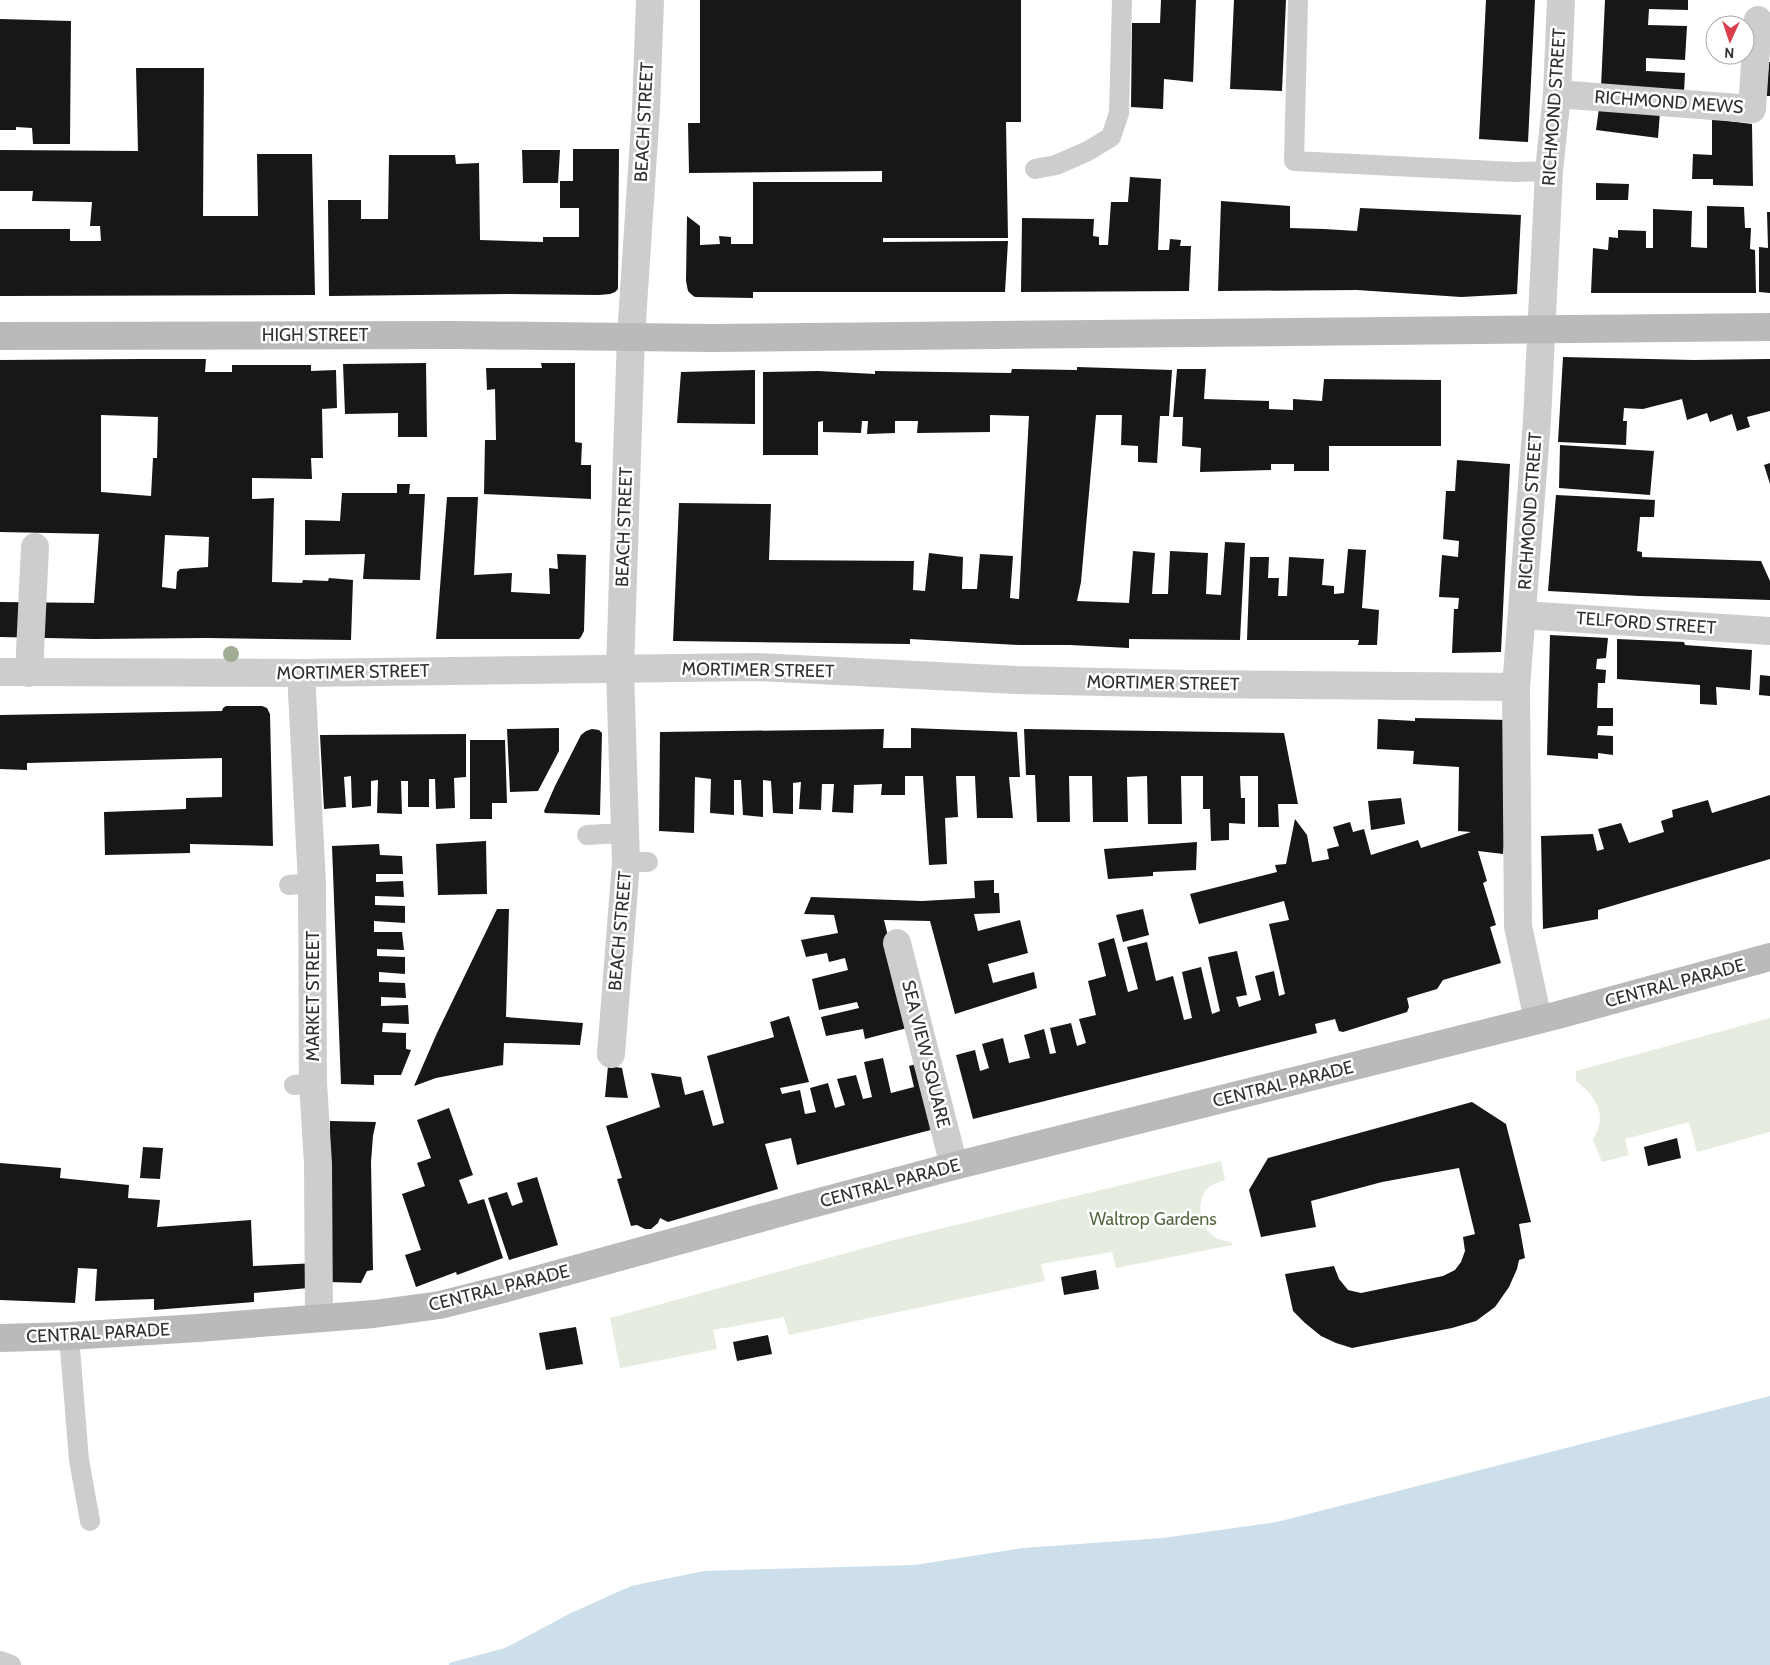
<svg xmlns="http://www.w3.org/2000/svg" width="1770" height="1665" viewBox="0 0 1770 1665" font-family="Cabin,sans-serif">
  <rect width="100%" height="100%" fill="#fff"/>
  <!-- green -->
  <path fill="#e6ecdf" d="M1770,1018V1132L1697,1152L1689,1122L1625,1139L1629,1155L1602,1162L1593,1140C1608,1113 1597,1098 1576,1081V1071Z
    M1221,1161L1225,1180C1219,1182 1212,1184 1207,1189C1195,1202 1200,1229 1216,1238C1221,1240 1226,1241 1231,1242L1232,1245L1116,1268L1112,1252L1041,1264L1045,1281L789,1335L784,1317L713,1330L717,1349L620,1368L610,1318L894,1240Z"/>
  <!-- water -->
  <path fill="#ccdfea" d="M1770,1396V1665H449V1663L505,1648L571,1613L631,1586L704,1571L915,1565L1023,1548L1163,1538L1277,1522Z"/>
  <!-- building -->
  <path fill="#171717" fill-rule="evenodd" d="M700,0H1021V122H1006L1008,238H883V242L1008,241L1005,292H753V298L695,297L692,295L688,291L686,281L687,216L700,226V245L720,244L719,236L731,237V244H753V182H882V171L689,173L688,123H700Z
    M1161,0H1196L1193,82L1164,79L1163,109L1131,107L1132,23H1160Z
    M1234,0H1286L1282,91L1230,89Z
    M1486,0H1535L1528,142L1479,139Z
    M1605,0H1688V10L1649,9L1648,25L1687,26L1685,60L1646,58V71L1685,73L1684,92L1601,87Z
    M0,19L71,21L70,144H33L32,128L16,127V130H0Z
    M1769,62H1770V96H1766Z
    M136,68H204L203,216H258L257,154H312L315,295L0,296V229H70V241H101L100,226H90L92,202L32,201L33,191H0V150L138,151Z
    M1600,101L1660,112L1658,138L1596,130Z
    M1712,119L1752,124L1753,186L1713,185V179H1692L1693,154L1712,155Z
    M573,149H619L618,286V289L615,292L610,294L599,295L508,294L329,296L328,200H361V219H388L389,155H455L456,164L479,163L480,240L543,242V237H579V208H560V181H573Z
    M522,150H560L558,183H523Z
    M1130,177L1161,179L1158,250H1169L1170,239L1181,240L1180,246H1191L1189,291L1021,292L1022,218L1094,219L1093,236L1099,237V245H1108L1111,202H1128Z
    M1596,183L1629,184L1628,200H1596Z
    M1221,201L1290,206V228L1324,229L1357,231L1360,208L1521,215L1517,294L1461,297L1357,290L1218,291Z
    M1707,206L1744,207L1745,228H1751L1750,249L1755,250L1756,293H1591L1593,248L1608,250L1609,237L1618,238V230L1646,231V248H1653V209L1692,211L1691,247L1707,248Z
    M1767,212H1770V293L1759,292V247L1768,248Z
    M1563,357L1693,360L1770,359V411L1747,417L1750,427L1737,431L1732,414L1710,422L1707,413L1687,420L1682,399L1643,409L1624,408L1623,421H1627L1626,445L1558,442Z
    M141,359H206L205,372H232V365H311V371L336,370L337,408L322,409L323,458H311L312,479L252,478V499L274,498L272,582L302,583L303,580L328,581L329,578L353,580L351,640L207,638L94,639L0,637V602L94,603L99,534L0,532V360ZM101,415L158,417L157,458H153L151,496L101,492ZM165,535L209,537L208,567L180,569L177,572L176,589L162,587Z
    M426,363L427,437H398V413L345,414L343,364Z
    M541,363H575V442L582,443L581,465H591V499L484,494L485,440H496L495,389L487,390L486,368H542Z
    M1077,367L1172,370L1169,416H1160L1157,463L1138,462V446L1121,445L1122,415H1096L1081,582L1077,601L1129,603L1133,551L1155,553L1152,594H1168L1170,551L1208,553L1206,594L1221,595L1225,542L1245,543L1240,640L1129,639V648L1070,645H1020L910,639V644L673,641L679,503L771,504L769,560L914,561L913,590L925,591L929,553L963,557L962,589H977L980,554L1013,556L1010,598L1019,599L1029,416L990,415V432L917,433L918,421H895V433L867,434L868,421H862L861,433L823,432V421L818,422V455H763V372L818,371L875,374V371L1011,373L1012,369L1077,370Z
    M1177,369H1206L1204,399L1269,401V409L1293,410V399L1322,401L1324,379L1441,380V446H1329V471H1294V464H1271V470L1200,472L1201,448L1182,446L1183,417H1173Z
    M755,370V424L677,423L681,372Z
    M1560,445L1654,451L1650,495L1559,488Z
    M1457,460L1510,464L1501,652L1452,653L1454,609H1458L1459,598L1439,597L1442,555L1458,557L1459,541L1443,539L1446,491H1455Z
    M1770,463V484L1764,465Z
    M397,484H410L409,494H425L420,580L363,579L365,554L305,555V520L340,521L342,493H397Z
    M1556,495L1655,500L1654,517H1640L1637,551L1642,552V557L1761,561L1770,581V600L1639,596L1548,591Z
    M447,497H478L474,575L512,573L511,592L550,594L549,568L558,569L557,554L586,555L584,631L581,637L579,639H436Z
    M1348,549L1366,550L1362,608L1379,610L1377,645H1358L1359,640H1247L1250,557H1269L1268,578H1279L1278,596H1287L1289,557L1324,559L1322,585L1334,586V594L1344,593Z
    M1550,635L1608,638L1606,658L1597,659L1596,669L1606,670L1605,683H1598L1597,708H1613V726H1598L1597,735L1613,736V755L1598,753V759L1547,755Z
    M1617,639L1684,642L1685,645L1752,650L1750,690L1716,687L1717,705L1700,704V685L1617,679Z
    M1760,675L1770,676V696L1759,695Z
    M226,706H262L267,708L270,714L273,846L190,844V853L105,855L104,812L186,809V798L222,797V758L27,763V770L0,769V715L222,711L223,708Z
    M1415,718L1509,720V799L1503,854L1478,851L1487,881L1483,883L1496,925L1490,927L1501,963L1443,980L1437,989L1407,998L1409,1007L1407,1012L1343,1032L1339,1031L1335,1019L1315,1024L1317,1033L973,1119L956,1055L975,1050L980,1071L989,1068L982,1044L1003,1038L1009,1063L1030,1058L1024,1035L1044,1029L1050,1054L1056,1053L1050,1028L1071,1023L1077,1046L1086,1043L1079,1019L1096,1015L1088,981L1106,976L1098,943L1114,938L1128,992L1138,989L1127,947L1147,942L1156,981L1173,976L1184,1020L1192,1018L1182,972L1201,967L1212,1014L1220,1011L1208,957L1237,951L1247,995L1236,997L1239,1007L1261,1000L1255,976L1274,971L1279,996L1285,994L1269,924L1289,920L1284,901L1199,924L1190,894L1277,872L1275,865L1286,864L1295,819L1307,835L1312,862L1329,859L1327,849L1339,846L1333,827L1350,822L1353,832L1364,829L1371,855L1418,840L1421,848L1471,832L1458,831L1459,767L1413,764L1414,751L1377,749L1378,719L1415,721Z
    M559,728V751L538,791L510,792L507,729Z
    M911,728L1017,732L1020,777H1009L1013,818H977L975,776H956L958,817L945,818L947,864L929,865L923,776H905V795H881L882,784L854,785L853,813L832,812L834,784H822L821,810L799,809L801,782L793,783V814L773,813L771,781L763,780V817L743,815L741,780H734V815L710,813L711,779L695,777L694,833L659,831L660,732L884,729L883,748H911Z
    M592,729L599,730L602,733L600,815L545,813L544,811L555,786L581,735L586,731Z
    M1024,729L1284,733L1298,804H1278L1279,827H1258V776H1240L1241,798H1245V824L1229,823V840L1211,841L1210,809H1203V776H1181L1182,824H1148L1147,776L1127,777L1128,822H1093L1092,776H1069L1070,822H1037L1035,775H1026Z
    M466,734V777L454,778L455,808L436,809L435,779H429V807H408V781H401L402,814L377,813L378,780L371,781V806L352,808L351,776L344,777L346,807L324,809L320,735Z
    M470,740H505L507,803H492V819H470Z
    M1770,795V859L1598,910V919L1543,929L1541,836L1593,834L1597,851L1604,849L1598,829L1621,823L1629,843L1664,832L1661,821L1673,817L1672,810L1708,800L1712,813Z
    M1401,798L1405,824L1371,830L1368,801Z
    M486,841L487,894L438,895L436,844Z
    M1197,842L1196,870L1153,872V876L1108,879L1104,849Z
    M379,844L380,855L402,856L403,874H376V882L403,881L404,897L375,896V905L405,906V923L374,921V932H402L404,950L377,949V956L405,957V974L379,972V982L405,983L406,998L381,997V1006L408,1005L409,1024L383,1023L382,1032L406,1033V1049L411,1050L401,1075H374V1085L341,1084L332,846Z
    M994,880V893H999L1000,913L974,914L978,931L1020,920L1028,953L988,964L993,983L1034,972L1037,988L955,1014L930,921L884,920L911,1027L865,1039L863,1029L826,1036L821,1017L859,1008L857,1002L819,1010L812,979L848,970L845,958L829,962L827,953L806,957L801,940L838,933L834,915L804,914L811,897L922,901L975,898L974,881Z
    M497,909H509L506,1017L583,1023L580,1045L504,1043L503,1065L436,1078L414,1086L437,1033Z
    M1143,909L1149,935L1123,942L1116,915Z
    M789,1016L809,1082L780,1088L782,1094L800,1090L805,1114L816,1112L810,1088L828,1083L835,1108L845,1105L837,1079L856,1075L863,1099L872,1097L864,1062L883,1058L891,1093L914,1087L909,1066L926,1061L942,1127L797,1165L791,1138L765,1144L778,1189L668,1222L660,1218L658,1223L651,1229H645L637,1225L631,1226L617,1179L622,1178L606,1126L660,1107L651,1073L681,1077L685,1095L703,1090L713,1126L724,1123L707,1056L774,1037L770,1022Z
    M608,1066L622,1068L628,1098L605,1097Z
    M1472,1102L1506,1124L1531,1222L1519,1224L1525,1258L1519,1260L1517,1269L1509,1287L1495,1307L1476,1321L1452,1328L1352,1348L1336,1343L1321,1336L1305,1323L1293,1311L1285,1274L1334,1266L1339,1279L1348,1290L1361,1293L1443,1276L1455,1270L1461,1262L1465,1251L1463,1237L1475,1234L1459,1168L1382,1182L1311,1201L1316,1227L1261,1237L1249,1190L1268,1158Z
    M449,1108L473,1175L459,1180L468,1204L484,1199L503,1258L457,1275L456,1272L416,1287L405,1255L421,1250L402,1194L425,1186L417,1163L431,1158L417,1120Z
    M330,1121L376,1122L373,1136L371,1162L373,1270L367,1271L361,1283L330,1282Z
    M1677,1138L1681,1158L1648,1166L1644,1147Z
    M143,1147L163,1148L160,1179L140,1178Z
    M0,1163L61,1168L60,1178L129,1185L128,1198L160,1200L157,1227L251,1220L253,1266L317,1263L319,1287L254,1293V1302L154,1310V1299L95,1301L97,1269L78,1268L75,1303L0,1300Z
    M537,1177L558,1245L509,1260L488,1198L507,1192L512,1206L523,1202L517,1183Z
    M1096,1270L1099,1289L1064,1295L1061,1277Z
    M576,1327L583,1364L546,1370L539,1333Z
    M768,1335L772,1354L737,1361L733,1342Z"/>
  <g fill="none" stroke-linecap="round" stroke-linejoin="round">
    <!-- lane -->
    <path stroke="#cdcdcd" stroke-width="20" d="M1298,0L1294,161L1514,172L1549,171
      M1035,169L1056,165L1088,151L1111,137L1119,113L1122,0
      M587,835L624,833
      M626,862H648
      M289,885L312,883
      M294,1085L313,1083
      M69,1336L79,1460L90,1521
      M0,1661L11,1665"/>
    <!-- street -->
    <path stroke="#cdcdcd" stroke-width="28" d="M1557,94L1752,109L1758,20
      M1522,615L1770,631
      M0,672L301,673L756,667L1016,680L1190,684L1516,687
      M29,673L35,547
      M301,673L312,883L313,1083L318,1164L319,1318
      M897,943L954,1166
      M1538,1020L1518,926L1516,687L1537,420L1549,171L1557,94L1561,0
      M611,1054L626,862L620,669L631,336L646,109L650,0"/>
    <!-- secondary -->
    <path stroke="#bababa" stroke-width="28" d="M0,336L456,335L712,338L1770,327
      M0,1338L69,1336L198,1328L374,1314L440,1305L507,1288L797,1208L954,1166L1558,1015L1770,957"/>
  </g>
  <!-- trees -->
  <circle fill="#a1ac95" cx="231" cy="654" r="8"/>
  <g text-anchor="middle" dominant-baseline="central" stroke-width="5" stroke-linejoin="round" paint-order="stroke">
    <!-- street labels -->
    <g font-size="18" fill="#303030" stroke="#fff">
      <text transform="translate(1669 102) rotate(4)">RICHMOND MEWS</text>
      <text transform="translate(1554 107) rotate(-86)">RICHMOND STREET</text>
      <text transform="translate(644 122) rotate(-87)">BEACH STREET</text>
      <text x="315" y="335">HIGH STREET</text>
      <text transform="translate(1530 511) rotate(-86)">RICHMOND STREET</text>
      <text transform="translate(624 527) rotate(-88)">BEACH STREET</text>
      <text transform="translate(1646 623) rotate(4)">TELFORD STREET</text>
      <text transform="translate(758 670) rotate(1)">MORTIMER STREET</text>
      <text transform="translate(353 672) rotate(-1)">MORTIMER STREET</text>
      <text transform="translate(1163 683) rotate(1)">MORTIMER STREET</text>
      <text transform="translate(620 931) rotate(-85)">BEACH STREET</text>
      <text transform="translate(1675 983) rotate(-15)">CENTRAL PARADE</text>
      <text transform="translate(313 996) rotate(-90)">MARKET STREET</text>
      <text transform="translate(926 1054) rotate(76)">SEA VIEW SQUARE</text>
      <text transform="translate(1283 1084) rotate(-14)">CENTRAL PARADE</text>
      <text transform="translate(890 1183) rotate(-15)">CENTRAL PARADE</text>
      <text transform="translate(499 1288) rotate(-14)">CENTRAL PARADE</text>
      <text transform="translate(98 1333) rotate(-3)">CENTRAL PARADE</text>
    </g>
    <!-- park labels -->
    <g font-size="18" fill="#54693f" stroke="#fff">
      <text x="1153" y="1219">Waltrop Gardens</text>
    </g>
  </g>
  <!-- north arrow -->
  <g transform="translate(1730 40) rotate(183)"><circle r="24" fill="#ffffff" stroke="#acacac"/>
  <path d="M0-4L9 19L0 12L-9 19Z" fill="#db3d4c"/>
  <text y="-8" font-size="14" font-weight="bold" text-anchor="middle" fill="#303030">N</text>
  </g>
</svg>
